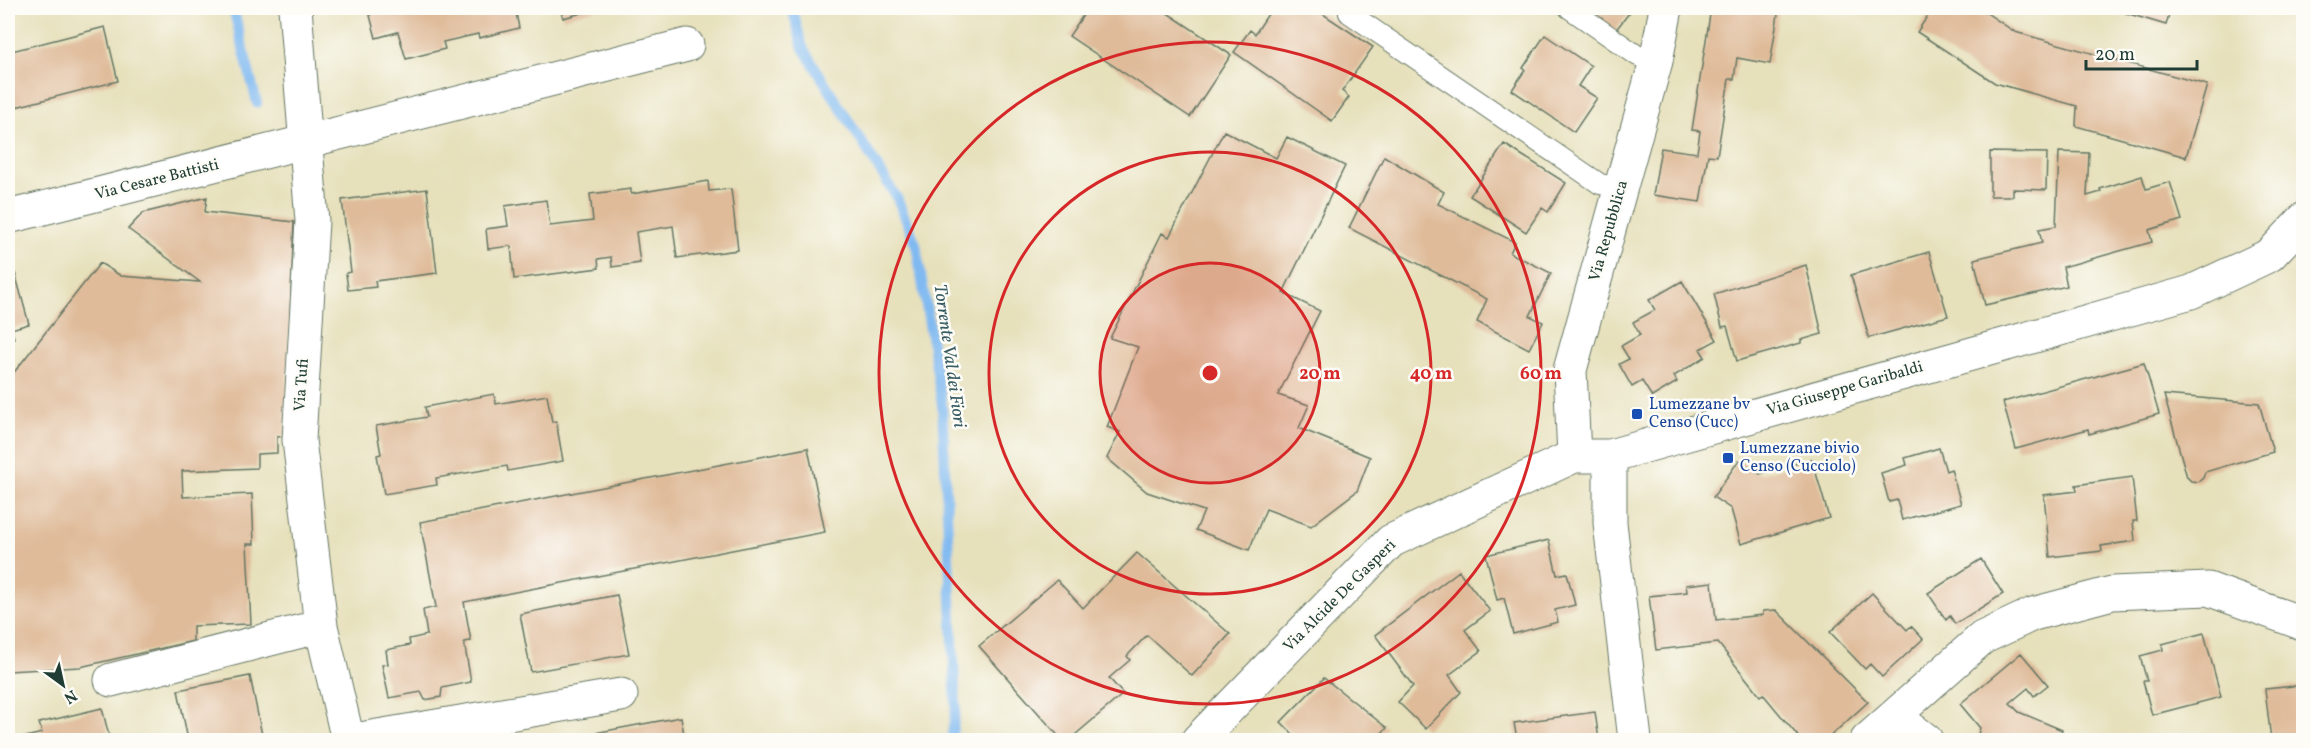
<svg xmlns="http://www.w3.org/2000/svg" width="2311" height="748" viewBox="0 0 2311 748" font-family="Vollkorn,serif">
  <rect width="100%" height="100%" fill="#fdfcf7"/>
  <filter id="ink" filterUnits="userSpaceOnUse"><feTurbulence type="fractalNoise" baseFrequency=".0167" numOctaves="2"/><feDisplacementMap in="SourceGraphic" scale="12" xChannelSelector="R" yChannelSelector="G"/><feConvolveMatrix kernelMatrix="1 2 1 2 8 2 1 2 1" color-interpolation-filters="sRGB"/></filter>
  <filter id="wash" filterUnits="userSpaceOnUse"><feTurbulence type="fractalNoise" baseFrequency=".008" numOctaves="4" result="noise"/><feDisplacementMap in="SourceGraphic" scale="24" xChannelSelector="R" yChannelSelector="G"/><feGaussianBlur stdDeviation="1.35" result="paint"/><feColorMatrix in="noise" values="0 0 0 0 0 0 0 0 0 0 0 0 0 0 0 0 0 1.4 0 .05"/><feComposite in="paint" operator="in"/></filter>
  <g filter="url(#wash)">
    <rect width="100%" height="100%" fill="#e6e0bb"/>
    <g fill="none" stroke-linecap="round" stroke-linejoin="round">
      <!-- stream -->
      <path stroke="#80baf1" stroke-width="10" d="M233,8L257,103
        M792,8L803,48L897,198L916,244L942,404L956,708L951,740"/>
    </g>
    <g id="blocks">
      <!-- building -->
      <path fill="#dfbb9a" d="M368,8H534L516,13L519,28L479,38L478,34L443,42L445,49L406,59L398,32L376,38Z
        M560,8H601L563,18Z
        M1088,8H1160L1231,55L1190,117L1069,36Z
        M1272,8H1314L1373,47L1342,91L1349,97L1332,121L1234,52L1250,30L1255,34Z
        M1582,8H1633L1615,31Z
        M1711,8H1779L1770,64L1737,58L1734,79H1729L1717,156L1708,155L1700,202L1653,195L1661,148L1697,153L1700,131L1692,130Z
        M1933,8H1979L2015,32L2207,85L2186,157L2076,126L2077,106L1995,83L1917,32Z
        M2109,8H2171L2166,25Z
        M105,27L118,81L8,109V52Z
        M1545,35L1591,66L1578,86L1597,98L1574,132L1512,90L1525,70L1523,68Z
        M1224,131L1276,158L1287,137L1345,166L1283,293L1320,311L1278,395L1309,405L1299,428L1370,457L1357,491L1311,526L1266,509L1249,550L1196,530L1204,511L1147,492L1107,458L1120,432L1107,427L1138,347L1110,338L1162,233L1169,237Z
        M1504,144L1566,183L1548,212L1542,208L1526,232L1470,196Z
        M1990,152L2047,153L2046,190L2013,189V196H1990Z
        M2059,152L2089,153L2087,196L2101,192L2100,189L2142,176L2146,189L2170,182L2182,220L2149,230L2152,242L2063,267L2067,286L1985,305L1974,259L2042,243L2039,229L2056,226Z
        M1384,156L1444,192L1438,204L1515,242L1510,253L1551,273L1530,316L1543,322L1529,349L1477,322L1487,299L1349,228Z
        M708,181L709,191L731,189L738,250L677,258L673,226L636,232L640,263L612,267L611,257L598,259L599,268L514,279L511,246L488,249L486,229L508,226L505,206L546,200L550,226L593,221L590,194L631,189V194Z
        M427,189L437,273L375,281L376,287L348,290L346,273L351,272L342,200Z
        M207,197L205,212L294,222L285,436L277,437V453L257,454V468L182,471L183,497L252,494L254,544H247L251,624L193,626V641L80,667L8,671V380L100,263L121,276L200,282L128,229L143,213Z
        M1929,252L1948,316L1869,338L1851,275Z
        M1806,265L1822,334L1801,340V343L1737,361L1727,326L1722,327L1714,294Z
        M15,273L29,324L11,329L14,338L8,340V275Z
        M1682,281L1717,340L1700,349L1705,357L1674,376L1677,382L1652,397L1642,381L1632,387L1619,364L1629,359L1621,346L1640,335L1633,322L1655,310L1649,300Z
        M2144,363L2159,414L2089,434L2088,429L2016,449L2003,402Z
        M494,394L496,404L547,395L552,422L556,421L563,461L508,471L507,466L436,478L437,485L384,494L377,455L381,454L376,426L427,417L425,407Z
        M2164,395L2259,403L2273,452L2205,472L2203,478L2198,482L2191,481L2187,477Z
        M808,448L825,532L464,602L471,641L464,642L471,682L442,688L441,697L425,700L421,692L389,698L382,665L388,664L386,650L410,645L409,639L427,635L423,610L436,607L420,522Z
        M1939,448L1946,471L1951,469L1961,504L1902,520L1897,500L1889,502L1881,473L1907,465L1905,458Z
        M1812,459L1829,518L1741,544L1731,509L1713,497L1739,460L1760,474Z
        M2132,477L2137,521H2133L2135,541L2101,546L2102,551L2050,557L2044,495L2077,491L2076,485Z
        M1549,540L1557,575L1567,573L1575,605L1555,610L1558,622L1513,634L1504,598L1497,600L1486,555Z
        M1137,553L1230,634L1192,676L1147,635L1127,656L1130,660L1109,678L1123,694L1069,740H1062L979,646L1057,580L1083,608Z
        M1981,559L2003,594L1955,624L1950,616L1946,620L1928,593Z
        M1459,571L1490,611L1465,630L1481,651L1449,675L1461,692L1426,729L1398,702L1413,686L1375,635Z
        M1712,582L1716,620L1763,615V611L1776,610L1868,702L1826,740H1801L1763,694L1760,696L1718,643L1656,650L1649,596L1687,592L1686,585Z
        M1872,593L1907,630L1911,626L1923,639L1882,677L1870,664L1865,669L1830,632Z
        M617,595L629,654L531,672L520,614Z
        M2204,633L2221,697L2152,715L2143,681H2147L2140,656L2163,650L2162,644Z
        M2021,653L2048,685L2034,696L2028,688L2010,703L2019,712L2062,730L2058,740H1985L1977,737L1980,728L1960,704Z
        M250,676L263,740H188L178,690Z
        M1324,678L1387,728L1374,740H1299L1281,722Z
        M2304,685V740H2271L2265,689Z
        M102,708L110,740H14L42,733L39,723Z
        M1595,712L1599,740H1517L1514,723Z
        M681,717L685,740H562V739Z"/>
    </g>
  </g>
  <g filter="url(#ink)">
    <use href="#blocks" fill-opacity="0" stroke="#657663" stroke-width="1.5"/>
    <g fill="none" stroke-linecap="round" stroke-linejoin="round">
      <defs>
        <path id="lane" d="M1569,8L1638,56L1656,61
          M1349,13L1600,184L1621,188"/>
        <path id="street" d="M295,8L312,221L299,440L321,626L348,740
          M8,217L687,45
          M1574,456L1570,370L1656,61L1666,8
          M1610,456V523L1635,740
          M111,680L321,626
          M1894,716L1926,740
          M354,740L621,695
          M1198,740L1391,541L1574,456H1610L2191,292L2270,255L2304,219
          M1867,740L1982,638L2033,614L2112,593L2208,589L2304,624"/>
      </defs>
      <!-- lane casing -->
      <use href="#lane" stroke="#657663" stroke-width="22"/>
      <!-- street casing -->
      <use href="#street" stroke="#657663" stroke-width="35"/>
      <!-- lane -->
      <use href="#lane" stroke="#fff" stroke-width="20"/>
      <!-- street -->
      <use href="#street" stroke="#fff" stroke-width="33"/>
    </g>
  </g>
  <!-- distance rings -->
  <circle cx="1210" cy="373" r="110" fill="#d62828" fill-opacity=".12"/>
  <g fill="none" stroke="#d62828" stroke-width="3">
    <circle cx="1210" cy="373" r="110"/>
    <circle cx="1210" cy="373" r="221"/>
    <circle cx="1210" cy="373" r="331"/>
  </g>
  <!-- markers -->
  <g fill="#1a4fb4" stroke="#fdfcf7" stroke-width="2">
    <rect x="1631" y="408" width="12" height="12" rx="3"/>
    <rect x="1722" y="452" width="12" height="12" rx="3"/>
  </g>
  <g text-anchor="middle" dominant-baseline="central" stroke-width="5" stroke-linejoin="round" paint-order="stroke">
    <!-- street labels -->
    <g font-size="16" fill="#1f3d34" stroke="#fdfcf7">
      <text transform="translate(157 180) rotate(-14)">Via Cesare Battisti</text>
      <text transform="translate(1609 231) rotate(-74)">Via Repubblica</text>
      <text transform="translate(302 385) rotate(-86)">Via Tufi</text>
      <text transform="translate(1845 389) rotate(-16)">Via Giuseppe Garibaldi</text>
      <text transform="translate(1340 596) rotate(-45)">Via Alcide De Gasperi</text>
    </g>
    <!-- transit labels -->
    <g font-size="16" fill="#164399" stroke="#fdfcf7" text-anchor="start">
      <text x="1649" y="405">Lumezzane bv<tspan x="1649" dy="18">Censo (Cucc)</tspan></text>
      <text x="1740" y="449">Lumezzane bivio<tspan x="1740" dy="18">Censo (Cucciolo)</tspan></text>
    </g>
    <!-- water labels -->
    <g font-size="18" font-style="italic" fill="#375c63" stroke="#fdfcf7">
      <text transform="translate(949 356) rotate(82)">Torrente Val dei Fiori</text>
    </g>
  </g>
  <circle cx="1210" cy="373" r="9" fill="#d62828" stroke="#fdfcf7" stroke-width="3"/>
  <g font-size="18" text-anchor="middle" font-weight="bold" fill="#d62828" stroke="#fdfcf7" stroke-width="5" stroke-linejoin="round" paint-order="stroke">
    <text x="1320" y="379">20 m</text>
    <text x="1431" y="379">40 m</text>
    <text x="1541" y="379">60 m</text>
  </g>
  <!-- margin -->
  <rect width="2311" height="748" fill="none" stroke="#fdfcf7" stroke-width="30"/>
  <!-- north arrow -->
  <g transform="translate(63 685) rotate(147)" stroke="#fdfcf7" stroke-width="4.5" paint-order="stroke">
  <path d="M0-4.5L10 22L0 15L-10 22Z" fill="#1f3d34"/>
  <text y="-9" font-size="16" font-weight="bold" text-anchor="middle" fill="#1f3d34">N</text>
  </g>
  <!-- scale -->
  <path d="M2086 60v9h111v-9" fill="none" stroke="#1f3d34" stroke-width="3"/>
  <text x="2095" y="60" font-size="18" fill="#1f3d34" stroke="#fdfcf7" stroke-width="4.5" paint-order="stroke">20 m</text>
</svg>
